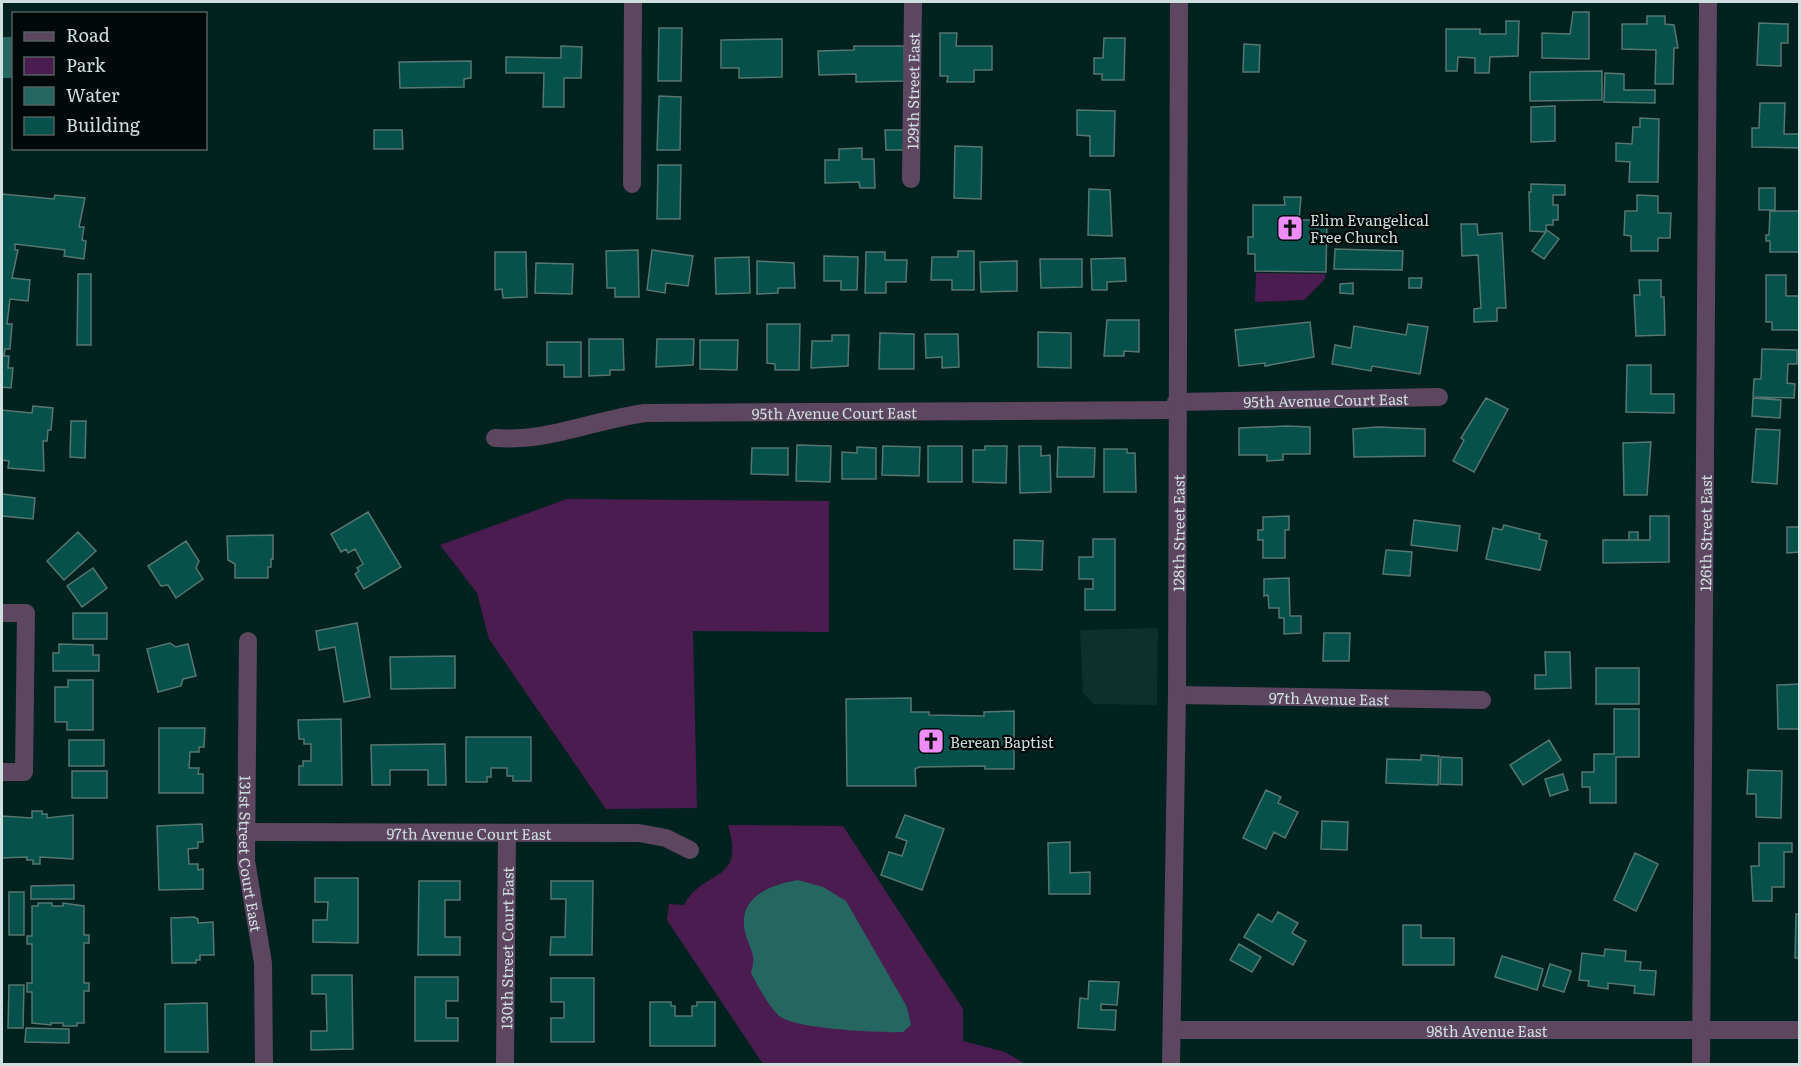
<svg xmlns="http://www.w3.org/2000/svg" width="1801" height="1066" viewBox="0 0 1801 1066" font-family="Literata,serif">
  <rect width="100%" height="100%" fill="#02221f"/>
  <!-- built -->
  <path fill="#0f2f2c" d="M1158,628L1157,705L1094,704L1083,693L1080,630Z"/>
  <!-- green -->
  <path fill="#4b1c50" d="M1256,273L1325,274V279L1304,300L1255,302Z
    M567,499L829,501V632L693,631L697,808L606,809L489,639L477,593L440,545Z
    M728,825L843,826L963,1009V1041L1005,1052L1025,1064H763L667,920L669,904L684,905C703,868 746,885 728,825Z"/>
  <!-- water -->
  <path fill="#256760" d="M2,37H13V78H2Z
    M798,880L823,887L846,901L907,1007L911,1025L903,1032C880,1033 795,1029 779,1016C767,1004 759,988 751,973C757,953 750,951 745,932C737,897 770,885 798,880Z"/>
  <!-- building -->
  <path fill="#06514b" stroke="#567671" stroke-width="1.5" d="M1573,12H1589V59L1542,58V33L1570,34Z
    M1647,16H1665V24L1674,25L1678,48H1674L1673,84H1655L1656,50L1622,49V24H1647Z
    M1506,21H1519L1518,56L1490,57L1489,73H1475V58L1458,57L1457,71H1446V29H1480V34H1506Z
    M1759,23L1788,24V43H1781V66L1757,65Z
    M659,28H682L681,81H658Z
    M940,33H957L956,46H992V70H974V82H947L948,76H940Z
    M1104,38H1125L1124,80H1102V74H1094V58H1103Z
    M782,39V77L739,78V68H721V40Z
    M1244,44L1260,45L1259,72H1243Z
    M561,46L582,47L581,78H564V107H543L544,73H506V57L561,58Z
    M854,46H904L905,81L856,82V74L819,75L818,51L854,50Z
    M471,61V78L464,79V87L400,88L399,62Z
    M1602,71V100L1530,101V72Z
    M1605,73L1624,74V90H1655V103L1604,102Z
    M659,96L681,97L680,150H657Z
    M1760,103H1785L1784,134H1799V148L1752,147V128H1759Z
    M1555,106V141L1531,142V107Z
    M1077,110L1115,111L1114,156H1090V136L1077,135Z
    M1640,118L1659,119L1658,182H1629L1630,162L1616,161V143L1632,144L1633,127H1640Z
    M374,130H402L403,149H374Z
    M885,130H905V150H886Z
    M955,146L982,147L981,199L954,198Z
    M862,148V159H874L875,188H860L859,182L825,183V160H839V149Z
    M658,165H681L680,219H657Z
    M1531,184L1565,185V195H1553V205H1558V220H1553V225H1546V232L1530,231L1529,192H1531Z
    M1759,188H1775V210H1759Z
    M1089,189L1110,190L1112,236L1088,235Z
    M2,194L54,199L55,195L85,198L79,227H84L82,240L86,241L84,259L64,256L65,250L15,244V250H18L12,278L30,280L28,301L10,299L7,324H12L10,349H5L4,356H9L8,368H13L11,388L2,387V397Z
    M1637,195L1658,196V213H1671L1670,238H1658V251H1631V236L1624,235L1625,211H1637Z
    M1284,197H1301L1299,220H1327L1326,272L1255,271V254H1248V237H1253V205H1285Z
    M1770,211H1800L1799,252H1770V241H1766V235H1769Z
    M1461,224H1477L1478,235L1502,233L1506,308H1497V321L1474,322V309L1481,308L1478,255L1462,256Z
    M1547,230L1559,239L1544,259L1532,251Z
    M1335,249L1403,251L1402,270L1334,269Z
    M638,250L639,297H615V288H607L606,251Z
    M652,250L693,256L688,286L666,283L665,293L647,290Z
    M958,251H974V290H952V280H931L932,257H958Z
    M495,252H526L527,297L503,298L502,289L495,290Z
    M866,252H885V260H907L906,282H886V293H865Z
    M824,256L858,257L857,290H841V281H824Z
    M749,257L750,293L716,294L715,258Z
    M1125,258L1126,281L1107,282V290H1092L1091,259Z
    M1040,259H1082V287L1041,288Z
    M757,261L794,263L795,288H778V293L757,294Z
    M1017,261V291L981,292L980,262Z
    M536,263L573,264L572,294L535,293Z
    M78,274H91V345H77Z
    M1766,275H1786V296H1800V330H1772V322H1766Z
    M1409,278H1422L1421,288H1409Z
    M1639,280H1661V297H1664L1665,335L1636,336L1634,295H1640Z
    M1353,283V294L1340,293V284Z
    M1107,320H1139V352L1124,351V356H1104Z
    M1310,322L1314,357L1265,366V363L1239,366L1235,330Z
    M767,324H800L799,370H775V364L767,363Z
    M1408,324L1428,327L1420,374L1372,366L1371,371L1332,364L1335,345L1351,348L1354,326L1406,335Z
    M1038,332L1071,333V368L1038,367Z
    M880,333L914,334V369H879Z
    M925,334H958L959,367L942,368V357L926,358Z
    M832,335H849L848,366L811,368L812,341H832Z
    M589,339H623L624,370H610V375L589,376Z
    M657,339H694L693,365L656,367Z
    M700,340H738L737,370L700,369Z
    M547,342H581V377H564V365H547Z
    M1762,349L1797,350V364H1788L1787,383L1795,384L1794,398L1753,397L1754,379H1761Z
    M1627,365H1651V394H1674V413L1626,412Z
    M1486,398L1508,409L1474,472L1453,461L1464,440L1461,438Z
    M1753,398L1781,400L1780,418L1752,416Z
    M33,406L53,408L51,430H48L47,441H43L44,471L8,468L9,461L2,460V410L32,413Z
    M71,421H86L85,458L70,457Z
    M1287,426L1310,427V454H1283V460L1267,461V455H1239V428Z
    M1378,427L1425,429V456L1354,457L1353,429Z
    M1756,429L1780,430L1777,484L1752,482Z
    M1651,442L1647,495H1624L1623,443Z
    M797,445L831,446L830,482L796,481Z
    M883,446L920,447L919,476L882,475Z
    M928,446H962V482H928Z
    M985,446H1007L1006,483L973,482V450H985Z
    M1019,446H1041V456L1050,455L1051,492L1020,493Z
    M857,447L876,448V479H842V452L857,453Z
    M1058,447L1095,448L1094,477H1057Z
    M752,448H788V475L751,474Z
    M1104,449H1127V453H1135L1136,492H1104Z
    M2,494L35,498L33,519L2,516Z
    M368,512L401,567L364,589L355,574L359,571L357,568L363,564L355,549L348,553L346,549L341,552L331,534Z
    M1289,516V530H1285V558H1263V540H1258V530H1263V517Z
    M1650,516H1669V562L1603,563V540H1650Z
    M1414,520L1460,526L1457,551L1411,545Z
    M1504,525L1540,534L1539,539L1547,541L1540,570L1486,559L1493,528L1502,530Z
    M1787,527H1800V552L1787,553Z
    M78,532L96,551L64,580L47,561Z
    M1629,532H1638V540H1629Z
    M273,535V559H271V567H268V578H235V564L228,560L227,536Z
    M1093,539H1115V610H1085V589H1093V579H1079V557H1093Z
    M1014,540L1043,541L1042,570L1014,569Z
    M186,541L199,561L196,568L203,579L176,598L168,585L161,586L148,566Z
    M1386,550L1412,552L1410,576L1383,574Z
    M93,568L107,588L82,607L67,586Z
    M1289,578L1290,616H1301V633L1284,634V618H1279V608H1269L1268,595L1264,596V579Z
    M73,613H107V639H73Z
    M357,623L370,697L344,702L335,647L319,650L316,631Z
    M1324,633H1350L1349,661H1323Z
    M170,643L176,647L188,644L196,676L183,679L181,686L158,692L147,649Z
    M59,644L93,645V655H99V671H53V653H59Z
    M1545,652H1570L1571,688L1535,689V675H1546Z
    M455,656V688L391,689L390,657Z
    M1596,668H1639V704H1596Z
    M68,680H93V730H67V722H55V687H68Z
    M1800,684V729H1778L1777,685Z
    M911,698V712H929V715L984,716V712L1014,711V769H985V766L919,767L915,769L916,786H847L846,699Z
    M1614,709H1639V757H1616V803H1590V787H1582V772H1594V754H1614Z
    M341,719L342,785H299V766H303V761H311V744H304V739H299L298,720Z
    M159,728H205L204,747H199V752H190L189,768H199L198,774H203V793H159Z
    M466,737H531V781H513V776H507V768H491V777H487V782H466Z
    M69,740H104V766H69Z
    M1549,740L1561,760L1523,785L1510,765Z
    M445,744L446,785H428V770H390V785H372L371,745Z
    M1421,755L1439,756L1438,785L1386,783L1387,759L1421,760Z
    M1441,757L1462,758V785L1440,784Z
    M1748,770L1782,771L1781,818L1756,817V794H1747Z
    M72,771H107V798H72Z
    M1563,774L1568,790L1550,796L1545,779Z
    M1266,790L1281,797L1278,803L1298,812L1285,838L1274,832L1266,849L1243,838Z
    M32,811H42V814H47V818L73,815V859L40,857V864H33V860H27V857L2,858V816L32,818Z
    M905,815L944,829L922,890L881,875L889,852L902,856L907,841L896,837Z
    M1322,821L1348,822L1347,850L1321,849Z
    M202,824L203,842H198V848L188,849L189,864H198V870L203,869V889L159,890L157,826Z
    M1070,842V873L1090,872V894H1049L1048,843Z
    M1759,843H1792V852H1784V887H1772V901H1753L1751,866H1759Z
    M1635,853L1658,864L1636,911L1614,900Z
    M315,878H358V943L313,942V920H327L328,902H315Z
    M419,881H460V900H445V937H460V955H418Z
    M551,881H593L592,955H550L551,937H565L566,899H551Z
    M74,885V899H31V886Z
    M9,892H24V935H9Z
    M38,903H52V906H63V903L84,906V935H89V943H84V983H89V991H84V1023H77V1026H63V1023H51V1025L32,1023V992H27V983H32V944H27V936H32V906H38Z
    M1278,912L1298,923L1292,933L1306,941L1293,965L1244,937L1258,914L1272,922Z
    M1796,914H1800V958H1795Z
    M194,917L198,919V923L213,922L214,955H200V960H196V963H172L171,918Z
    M1403,925H1421V938H1454V965H1403Z
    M1239,944L1261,957L1252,972L1230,960Z
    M1605,949L1626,951L1625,961L1641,962L1640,970L1656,971L1654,995L1634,993L1635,986L1608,983V989L1588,986L1589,981L1579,980L1582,953L1604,956Z
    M1502,956L1543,969L1537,990L1495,977Z
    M1550,964L1571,971L1564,992L1543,986Z
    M312,975H352L353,1049L311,1050V1031H327L326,994H312Z
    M415,977H458V1001H446V1018H458V1041H415Z
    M551,978H594V1042H551V1018H564V1002H551Z
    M1089,981L1119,982L1117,1005L1101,1004V1010H1116L1115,1030L1078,1028L1080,998L1088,999Z
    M9,985H24L23,1028H8Z
    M650,1002H671V1006H675V1016H692V1006H697V1002H715V1046H650Z
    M207,1003L208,1052H165V1004Z
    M26,1028L69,1029V1043L25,1042Z"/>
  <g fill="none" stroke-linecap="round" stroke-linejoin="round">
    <!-- minor -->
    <g stroke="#5d4660" stroke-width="18">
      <path id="s1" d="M911,179L913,2"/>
      <path d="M632,184L633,2"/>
      <path id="s2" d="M1176,402L1439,397"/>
      <path id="s3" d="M495,438C548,442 594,420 645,413L1176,410"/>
      <path d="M2,613H26L24,772H2"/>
      <path id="s4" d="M248,641L246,861L263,963L264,1064"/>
      <path id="s5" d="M1177,695L1482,700"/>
      <path id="s6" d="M245,832L639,833L666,838L690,850"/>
      <path id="s7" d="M1173,1030H1800"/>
      <path id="s8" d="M505,1064L507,833"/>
      <path id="s9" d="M1171,1064L1177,695L1179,2"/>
      <path id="s10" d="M1701,1064L1708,2"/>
    </g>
  </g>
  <!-- icons -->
  <defs>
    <symbol id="church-square" viewBox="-11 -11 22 22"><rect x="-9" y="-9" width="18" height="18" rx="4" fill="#ee8cf8" stroke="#010908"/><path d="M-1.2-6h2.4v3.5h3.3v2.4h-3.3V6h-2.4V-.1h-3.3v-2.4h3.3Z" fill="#111"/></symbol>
  </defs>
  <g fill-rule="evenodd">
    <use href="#church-square" x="1275" y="213" width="30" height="30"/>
    <use href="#church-square" x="916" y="726" width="30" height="30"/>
  </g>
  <g text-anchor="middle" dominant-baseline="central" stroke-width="4.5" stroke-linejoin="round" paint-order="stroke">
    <!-- street labels -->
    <g font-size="15" fill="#cedfdd" stroke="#010908">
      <text stroke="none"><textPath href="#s1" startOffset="88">129th Street East</textPath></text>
      <text stroke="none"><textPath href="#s2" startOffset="150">95th Avenue Court East</textPath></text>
      <text stroke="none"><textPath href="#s3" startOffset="342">95th Avenue Court East</textPath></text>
      <text stroke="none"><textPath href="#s9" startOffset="531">128th Street East</textPath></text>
      <text stroke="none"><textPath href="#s10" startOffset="531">126th Street East</textPath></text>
      <text stroke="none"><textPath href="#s5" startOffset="152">97th Avenue East</textPath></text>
      <text stroke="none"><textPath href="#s6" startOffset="224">97th Avenue Court East</textPath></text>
      <text stroke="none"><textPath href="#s4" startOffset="213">131st Street Court East</textPath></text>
      <text stroke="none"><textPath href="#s8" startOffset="116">130th Street Court East</textPath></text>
      <text stroke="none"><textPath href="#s7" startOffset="314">98th Avenue East</textPath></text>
    </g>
    <!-- poi labels -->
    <g font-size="15" fill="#cedfdd" stroke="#010908" text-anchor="start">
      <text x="1310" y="219">Elim Evangelical<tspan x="1310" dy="17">Free Church</tspan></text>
      <text x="950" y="741">Berean Baptist</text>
    </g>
  </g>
  <!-- border -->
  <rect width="1801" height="1066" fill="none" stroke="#cedfdd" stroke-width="6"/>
  <!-- legend -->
  <rect x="12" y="12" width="195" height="138" fill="#010908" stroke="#535f5d" stroke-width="1.5"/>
  <rect x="24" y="32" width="30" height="9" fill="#5d4660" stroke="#535f5d" stroke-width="1.5"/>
  <text x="66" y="42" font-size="18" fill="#cedfdd">Road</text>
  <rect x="24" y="57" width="30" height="18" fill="#4b1c50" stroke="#535f5d" stroke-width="1.5"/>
  <text x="66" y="72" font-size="18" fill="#cedfdd">Park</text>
  <rect x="24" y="87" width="30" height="18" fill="#256760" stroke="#535f5d" stroke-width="1.5"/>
  <text x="66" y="102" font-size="18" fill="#cedfdd">Water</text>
  <rect x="24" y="117" width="30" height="18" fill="#06514b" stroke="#535f5d" stroke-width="1.5"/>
  <text x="66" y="132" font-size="18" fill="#cedfdd">Building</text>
</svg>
